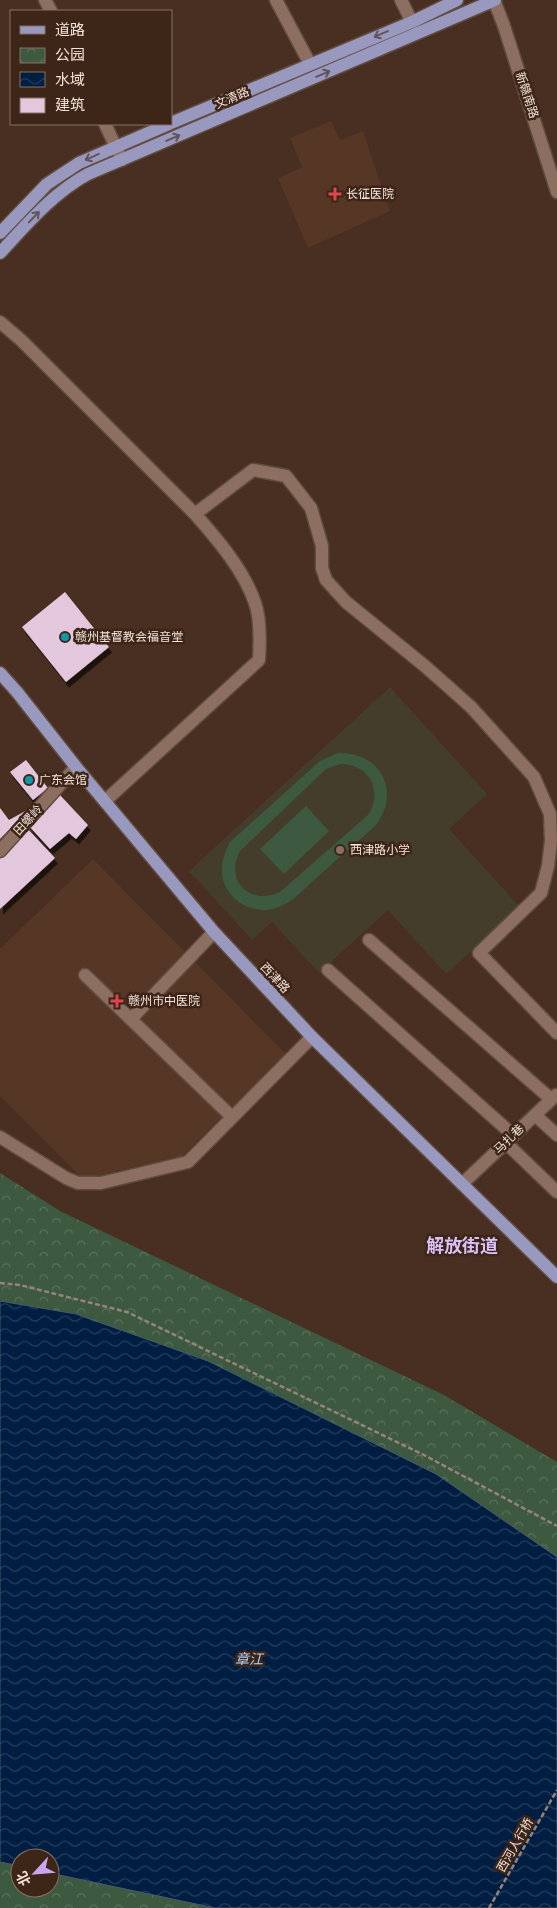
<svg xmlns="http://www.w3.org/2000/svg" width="557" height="1908" viewBox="0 0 557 1908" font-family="Arial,'Noto Sans SC',sans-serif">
  <defs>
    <pattern id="park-crowns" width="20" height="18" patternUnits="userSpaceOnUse" patternTransform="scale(1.25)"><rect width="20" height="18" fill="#3d5a40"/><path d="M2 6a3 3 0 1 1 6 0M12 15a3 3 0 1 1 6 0" fill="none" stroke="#5a715b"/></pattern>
    <pattern id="water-waves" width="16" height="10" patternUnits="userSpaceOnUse" patternTransform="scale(1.25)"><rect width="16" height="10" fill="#001e42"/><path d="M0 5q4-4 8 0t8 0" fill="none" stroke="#263e5d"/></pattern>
    <filter id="shadow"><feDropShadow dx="3" dy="5.5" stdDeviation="0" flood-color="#0009"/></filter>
  </defs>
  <rect width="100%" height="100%" fill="#482f21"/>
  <!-- built -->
  <path fill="#563625" d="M331,121L340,140L363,131L390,211L308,248L278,178L302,167L290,138Z
    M93,859L286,1054L182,1156L83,1179L0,1096V949Z"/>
  <!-- education -->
  <path fill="#443d2b" d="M390,687L487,794L449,829L520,907L446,974L388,910L319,973L272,922L252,940L189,871Z"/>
  <!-- park -->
  <path fill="url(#park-crowns)" d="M0,1173L60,1211L444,1395L557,1462V1557L436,1474L76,1314L0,1301Z
    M0,1862L20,1866V1888H50V1873L215,1908H0Z"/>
  <!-- pitch -->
  <path fill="#3d5a40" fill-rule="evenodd" d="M338,753C381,752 402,792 375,826C355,844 334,862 314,880C304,889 294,901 281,906C262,915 238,908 227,889C218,874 222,857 230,842L320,761ZM340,764C369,764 383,789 369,814L280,892C250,906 224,881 240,851L326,769Z
    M306,806L329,831L284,874L260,849Z"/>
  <!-- water -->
  <path fill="url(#water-waves)" stroke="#49596f" d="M0,1301L76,1314L208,1361L436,1474L557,1557V1908H215L50,1873V1858H20V1866L0,1862Z"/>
  <!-- building -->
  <path fill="#e2c7dd" filter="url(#shadow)" d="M65,592L109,647L66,682L22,627Z
    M26,760L48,788L33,800L10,772Z
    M60,795L88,825L76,839L69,833L50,849L29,826Z
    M0,808L9,820L29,809L0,839Z
    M26,827L55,858L0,909V855Z"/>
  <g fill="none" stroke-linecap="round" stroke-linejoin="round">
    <defs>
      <path id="minor" d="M45,0L51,11
        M276,0L310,64
        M401,0L412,22
        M494,0L504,26L557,192
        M105,124L122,160
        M0,322L21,340L195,514C217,539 244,570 255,603C261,619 260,643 259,660L105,801
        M195,514L253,470L286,476L311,508L322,546V568L326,580L346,602L426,667L471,707L534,777L550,814L551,841L548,866L541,893L479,953L557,1033
        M0,851L76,767
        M369,940L551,1099
        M328,970L513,1135
        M85,975L232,1117
        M131,1019L214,932
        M535,1115L557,1135
        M0,1137L66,1178L78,1183H101L188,1162L312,1037
        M506,1143L557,1192
        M462,1184L556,1095"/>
      <path id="major" d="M171,123L412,22L457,0
        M0,233L47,184L79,163L169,124
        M0,253C27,224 53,193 88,174L495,0
        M0,673L17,692L76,767L214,932L312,1037L557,1277"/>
    </defs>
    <!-- minor casing -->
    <use href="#minor" stroke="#604c3f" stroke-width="15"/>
    <!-- major casing -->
    <use href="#major" stroke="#604c3f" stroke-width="15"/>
    <!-- path -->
    <path stroke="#988378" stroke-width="2.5" stroke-dasharray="5 2.5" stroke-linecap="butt" d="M0,1283L20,1285L127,1312L422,1454L557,1526
      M489,1908L557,1790"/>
    <!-- minor -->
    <use href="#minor" stroke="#8c6f60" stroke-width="12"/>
    <!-- major -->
    <use href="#major" stroke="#9998bf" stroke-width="12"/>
  </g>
  <!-- one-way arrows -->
  <defs><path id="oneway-shaft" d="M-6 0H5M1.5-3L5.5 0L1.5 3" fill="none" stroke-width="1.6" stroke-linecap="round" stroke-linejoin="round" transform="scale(1.25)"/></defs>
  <g stroke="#62535b">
    <use href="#oneway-shaft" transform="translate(381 34) rotate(157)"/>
    <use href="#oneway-shaft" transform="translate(323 74) rotate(-23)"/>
    <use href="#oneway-shaft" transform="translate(173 138) rotate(-23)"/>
    <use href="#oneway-shaft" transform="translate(92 157) rotate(156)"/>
    <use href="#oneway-shaft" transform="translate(34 217) rotate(-46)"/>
  </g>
  <!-- markers -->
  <g fill="#e0444e" stroke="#3d2518" stroke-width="2">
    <path d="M332.5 186.5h5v5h5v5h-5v5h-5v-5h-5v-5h5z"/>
    <path d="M114.5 993.5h5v5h5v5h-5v5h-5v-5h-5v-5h5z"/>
  </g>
  <g fill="#0f9aa8" stroke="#3d2518" stroke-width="2">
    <circle cx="65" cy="637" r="5"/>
    <circle cx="29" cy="780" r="5"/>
  </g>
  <circle fill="#8d6e63" stroke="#3d2518" stroke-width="2" cx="340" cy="850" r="5"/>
  <g text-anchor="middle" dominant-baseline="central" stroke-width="5" stroke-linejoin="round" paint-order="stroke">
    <!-- street labels -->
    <g font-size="12" fill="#f3e2d9" stroke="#3d2518">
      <text transform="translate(527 95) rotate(72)">新赣南路</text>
      <text transform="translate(232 98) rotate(-23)">文清路</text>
      <text transform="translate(28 820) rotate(-47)">田螺岭</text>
      <text transform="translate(275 978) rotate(47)">西津路</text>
      <text transform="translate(509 1139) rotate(-44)">马扎巷</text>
      <text transform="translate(515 1845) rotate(-60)">西河人行桥</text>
    </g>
    <!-- poi labels -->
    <g font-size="12" fill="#f3e2d9" stroke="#3d2518" text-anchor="start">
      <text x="346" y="194">长征医院</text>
      <text x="75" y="637">赣州基督教会福音堂</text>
      <text x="39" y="780">广东会馆</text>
      <text x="350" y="850">西津路小学</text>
      <text x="128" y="1001">赣州市中医院</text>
    </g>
    <!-- water labels -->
    <g font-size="14" font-style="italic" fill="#b1d2f9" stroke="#3d2518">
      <text x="249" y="1659">章江</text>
    </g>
    <!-- district labels -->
    <g font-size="18" font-weight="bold" fill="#d9c0f8" stroke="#3d2518">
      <text x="462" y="1246">解放街道</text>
    </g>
  </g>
  <!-- legend -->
  <rect x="10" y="10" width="162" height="115" fill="#3d2518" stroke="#867165"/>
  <rect x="20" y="26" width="25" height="8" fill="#9998bf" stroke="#867165"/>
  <text x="55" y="35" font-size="15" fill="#f3e2d9">道路</text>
  <rect x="20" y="48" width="25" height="15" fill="url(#park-crowns)" stroke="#867165"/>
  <text x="55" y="60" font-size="15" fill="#f3e2d9">公园</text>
  <rect x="20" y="72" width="25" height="15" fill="url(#water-waves)" stroke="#867165"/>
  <text x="55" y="85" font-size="15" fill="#f3e2d9">水域</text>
  <rect x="20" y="98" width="25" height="15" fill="#e2c7dd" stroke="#867165"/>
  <text x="55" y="110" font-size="15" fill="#f3e2d9">建筑</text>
  <!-- north arrow -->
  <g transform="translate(35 1873) rotate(244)"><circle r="24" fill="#3d2518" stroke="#867165"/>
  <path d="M0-4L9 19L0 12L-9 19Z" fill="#c7a6ef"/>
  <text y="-8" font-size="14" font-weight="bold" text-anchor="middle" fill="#f3e2d9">北</text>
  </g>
</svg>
